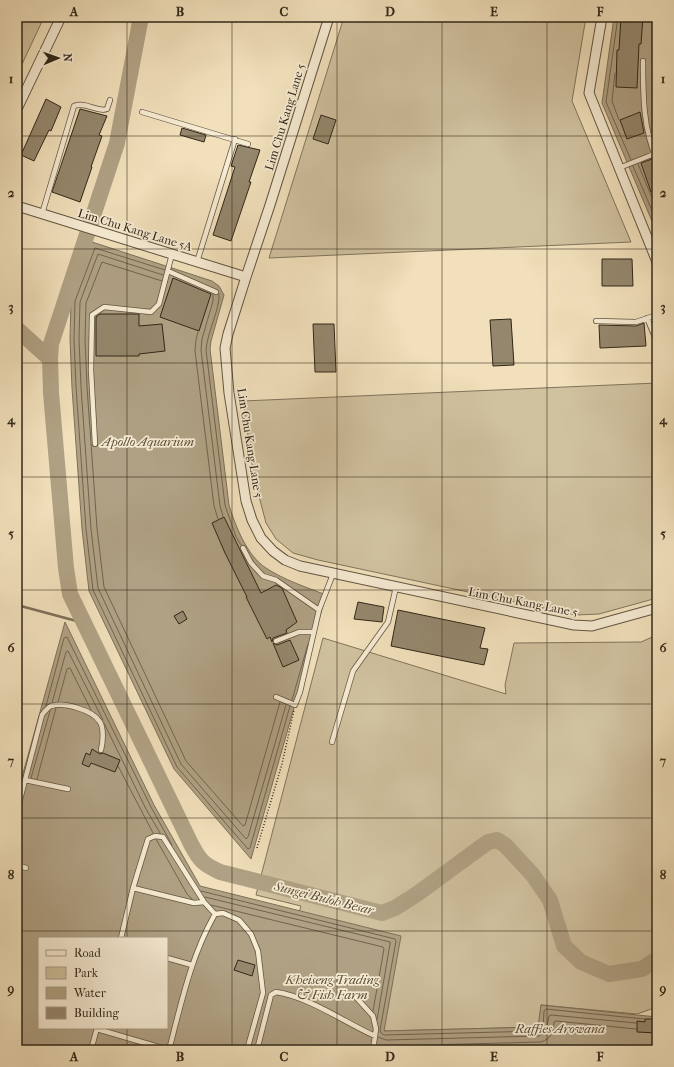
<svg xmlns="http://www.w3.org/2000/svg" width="674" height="1067" viewBox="0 0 674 1067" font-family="'IM FELL French Canon',serif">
  <rect width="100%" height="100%" fill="#f1e0bb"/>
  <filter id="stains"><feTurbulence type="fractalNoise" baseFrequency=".005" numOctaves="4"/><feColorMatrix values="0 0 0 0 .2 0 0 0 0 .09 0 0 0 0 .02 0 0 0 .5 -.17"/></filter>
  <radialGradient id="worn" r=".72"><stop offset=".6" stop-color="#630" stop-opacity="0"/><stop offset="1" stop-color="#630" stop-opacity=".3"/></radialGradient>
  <!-- green -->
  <path fill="#d0c19f" stroke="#80745c" d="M17,17H44L17,75Z
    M344,17H586L572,101L631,242L269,258Z
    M657,383V598L599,614L576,615L318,560L293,553L276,539L266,523L254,477L243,401Z
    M657,635V1007L637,1014L541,1005L539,1027L384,1031L279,978L301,906L256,895L323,638L506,694L505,685L514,643L641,642Z"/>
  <!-- water -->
  <path fill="#b0a184" stroke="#7d7059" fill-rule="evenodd" d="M614,17H657V233L602,103Z
    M92,242L212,281L219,286L224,295L211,341L210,349L229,505C235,525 247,556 266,568C284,580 306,587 326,595L251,859L174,769L89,591L82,529L72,388L70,339L71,300Z
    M65,622L154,805L200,886L401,936L384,1031L538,1027L541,1005L657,1017V1050H17V795ZM39,938H167V1028H39Z"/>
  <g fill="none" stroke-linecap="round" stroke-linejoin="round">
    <!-- shore -->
    <path stroke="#70644e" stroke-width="1" d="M618,17L606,102L631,160
      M615,73L612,101L619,120
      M638,164L657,210
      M633,166L657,222
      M165,270L95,248L75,301L74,339L76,387L86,529L93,590L177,767L248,849L250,848L290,706
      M163,275L98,254L80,302L79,339L81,387L91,529L98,588L181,764L246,839L248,837L286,705
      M162,281L102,262L86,303L85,339L87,387L97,528L104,587L186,761L243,826L245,825L280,702
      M213,294V301L202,339L201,350L220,506L223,516
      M219,294C221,306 207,333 206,350L225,505L236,537L241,545
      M198,332L196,340L195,351L214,506L218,519
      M292,700L308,644
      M58,702L67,669L70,668L91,710
      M52,703L66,652L68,651L103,720
      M46,706L64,638L67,637L151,807L172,845
      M104,723L146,809L160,833
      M118,766L153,833
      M31,778L50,711
      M37,779L56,708
      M156,839L187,894L192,899
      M201,891L395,939L396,941L380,1030L381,1033L384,1035L539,1031L543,1028L544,1011L546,1009L644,1019
      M205,897L390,942V944L377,1020
      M211,905L383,947L384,949L373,1011
      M378,1037L386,1040L539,1036L546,1031L549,1016L551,1015L636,1023
      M389,1046L541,1042C551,1039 553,1032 554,1022L556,1021L636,1029"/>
    <!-- stream -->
    <path stroke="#7d7059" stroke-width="2.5" d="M17,605L84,623"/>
    <!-- river -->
    <path stroke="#b0a184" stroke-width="16" d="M141,17L117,143L51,344L50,359L51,393L66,568L70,594L191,844C200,861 203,864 220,872L382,913L395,908L417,894L488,842L497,840L505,845L532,874L550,900L564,946L581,962L609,974L642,969L657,959
      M17,329L50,359"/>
  </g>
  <!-- building -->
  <path fill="#95876d" stroke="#312718" d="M621,17H643L641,44H639L637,88L616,87L617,50H619Z
    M46,99L61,107L51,131L49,130L34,161L21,155Z
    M80,109L107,116L99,135L102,136L91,167H92L80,202L52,192Z
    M640,112L644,133L627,139L620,120Z
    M321,115L336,120L328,144L313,139Z
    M182,128L206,135L204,142L180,135Z
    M238,145L260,150L249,182H251L231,241L213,235L235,167L231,166Z
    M652,159L654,163L657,164V190L651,192L641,163Z
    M602,259H632L633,286H602Z
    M173,278L211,294L199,331L160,317Z
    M100,314H139V326L162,324L165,351L139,354V356H96V317Z
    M511,319L514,365L493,366L490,320Z
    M644,323L646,346L600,348L599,325L636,326Z
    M313,324H334L336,372H315Z
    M224,517L261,593L276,585L282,588L297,622L286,630L287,633L273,638L272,642L270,637L267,639L246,597H247L225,553L212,523Z
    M358,602L384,607L382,622L354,619Z
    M398,610L485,628L480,648L488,649L484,665L391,646Z
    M183,611L187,619L179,624L174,616Z
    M290,640L299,660L283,667L273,643L277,645Z
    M92,749L100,754L103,753L120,760L115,772L91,763L89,767L82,764L86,753L90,755Z
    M238,960L255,965L252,976L234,970Z
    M645,1019H657V1033L637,1032V1021L645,1022Z"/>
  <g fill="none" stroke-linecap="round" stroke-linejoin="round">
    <defs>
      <path id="service" d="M643,61C643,94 643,130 657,160
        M142,112L248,144
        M619,168L654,154
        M42,214L74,106C86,101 97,113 107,109L110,100
        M197,262L235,139
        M168,271L216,292
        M647,318L657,342
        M596,321L636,322L657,315
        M95,444L91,370L92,315L104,307L151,312L159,304L172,254
        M243,548L251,563L263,576L276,580L319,610
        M276,641L299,632H314
        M276,697L295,705L300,692L319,610L333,574
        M332,742L353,671L388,622L396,587
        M25,780L68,789
        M17,811L42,715C45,711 47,708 51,706C64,702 93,710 100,722C104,729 103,742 101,750
        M17,865L26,868
        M133,888L194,903L204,902
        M121,938L133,888L148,839L155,836L163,837L204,902L215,914
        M167,958L192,965
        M354,995L373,1016L376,1029L373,1050
        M97,1029L169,1050
        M91,1050L97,1028
        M169,1050C181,1004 191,956 215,914L223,913L239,920L251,934L258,951L263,993L247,1050
        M257,1050L271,995L276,992C309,997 344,1022 375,1036
        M388,1050V1049
        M629,1050V1049"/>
      <path id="minor" d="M329,17L270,205L246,277L228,334L225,348L229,393L246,501L252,520L261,538L273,551L285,560L300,566L574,625L592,626L657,608
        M602,17L589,93L657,262
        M17,109L61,17
        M17,206L246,277"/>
    </defs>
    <!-- service casing -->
    <use href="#service" stroke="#615541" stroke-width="6"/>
    <!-- minor casing -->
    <use href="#minor" stroke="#615541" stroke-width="11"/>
    <!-- path -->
    <path stroke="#312718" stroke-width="1.5" stroke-dasharray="1 2" stroke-linecap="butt" d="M257,848L282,764L294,710"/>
    <!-- service -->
    <use href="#service" stroke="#f6ebd3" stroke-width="4.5"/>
    <!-- minor -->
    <use href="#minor" stroke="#f6ebd3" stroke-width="9"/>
  </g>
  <!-- grid -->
  <path fill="none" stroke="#312718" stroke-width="1" stroke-opacity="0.55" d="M127,17V938M232,17V1050M337,17V1050M442,17V1050M547,17V1050M17,136H657M17,249H657M17,363H657M17,477H657M17,590H657M17,704H657M17,818H657M17,931H657M127,1028V1050"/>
  <g text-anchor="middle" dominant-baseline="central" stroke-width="3.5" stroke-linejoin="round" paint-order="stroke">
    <!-- street labels -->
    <g font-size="12" fill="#312718" stroke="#f6ebd3">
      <text transform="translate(285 117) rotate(-73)">Lim Chu Kang Lane 5</text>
      <text transform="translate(135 230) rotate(17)">Lim Chu Kang Lane 5A</text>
      <text transform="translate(250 443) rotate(81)">Lim Chu Kang Lane 5</text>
      <text transform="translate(523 602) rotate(11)">Lim Chu Kang Lane 5</text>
    </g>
    <!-- water labels -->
    <g font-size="13" font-style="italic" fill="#574c38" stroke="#f6ebd3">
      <text x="148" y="441">Apollo Aquarium</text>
      <text transform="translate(324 898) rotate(14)">Sungei Buloh Besar</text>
      <text x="332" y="979">Kheiseng Trading<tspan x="332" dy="15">&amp; Fish Farm</tspan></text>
      <text x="560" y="1028">Raffles Arowana</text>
    </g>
  </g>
  <!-- margin -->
  <rect width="674" height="1067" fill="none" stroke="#f1e0bb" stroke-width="44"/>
  <!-- legend -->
  <rect x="38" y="937" width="130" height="92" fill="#f6ebd3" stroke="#a79d88"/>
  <rect x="46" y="950" width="20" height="6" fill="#f6ebd3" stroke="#a79d88"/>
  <text x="74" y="957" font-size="12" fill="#312718">Road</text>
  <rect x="46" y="967" width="20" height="12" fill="#d0c19f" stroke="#a79d88"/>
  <text x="74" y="977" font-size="12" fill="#312718">Park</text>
  <rect x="46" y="987" width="20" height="12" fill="#b0a184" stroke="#a79d88"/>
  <text x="74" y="997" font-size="12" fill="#312718">Water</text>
  <rect x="46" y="1007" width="20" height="12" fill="#95876d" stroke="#a79d88"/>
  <text x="74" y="1017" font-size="12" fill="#312718">Building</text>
  <!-- north arrow -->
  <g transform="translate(58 58) rotate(88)" stroke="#f6ebd3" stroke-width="3" paint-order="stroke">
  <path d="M0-3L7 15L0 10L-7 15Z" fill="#312718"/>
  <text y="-6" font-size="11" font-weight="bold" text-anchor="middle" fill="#312718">N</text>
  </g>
  <rect x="22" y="22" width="630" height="1023" fill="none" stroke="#312718" stroke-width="1.5"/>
  <g font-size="13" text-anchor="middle" font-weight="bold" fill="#312718">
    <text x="74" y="16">A</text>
    <text x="180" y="16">B</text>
    <text x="284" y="16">C</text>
    <text x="390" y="16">D</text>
    <text x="494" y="16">E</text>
    <text x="600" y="16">F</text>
    <text x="11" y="83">1</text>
    <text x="663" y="83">1</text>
    <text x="11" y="197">2</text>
    <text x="663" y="197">2</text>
    <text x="11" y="311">3</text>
    <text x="663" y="311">3</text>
    <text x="11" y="424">4</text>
    <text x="663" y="424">4</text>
    <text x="11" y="538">5</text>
    <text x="663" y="538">5</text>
    <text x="11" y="652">6</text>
    <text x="663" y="652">6</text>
    <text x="11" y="765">7</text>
    <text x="663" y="765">7</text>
    <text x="11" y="879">8</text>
    <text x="663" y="879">8</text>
    <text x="11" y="993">9</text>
    <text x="663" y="993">9</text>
    <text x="74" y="1061">A</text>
    <text x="180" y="1061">B</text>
    <text x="284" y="1061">C</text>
    <text x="390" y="1061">D</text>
    <text x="494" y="1061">E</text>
    <text x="600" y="1061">F</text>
  </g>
  <rect width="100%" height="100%" filter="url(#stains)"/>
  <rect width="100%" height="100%" fill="url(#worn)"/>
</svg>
